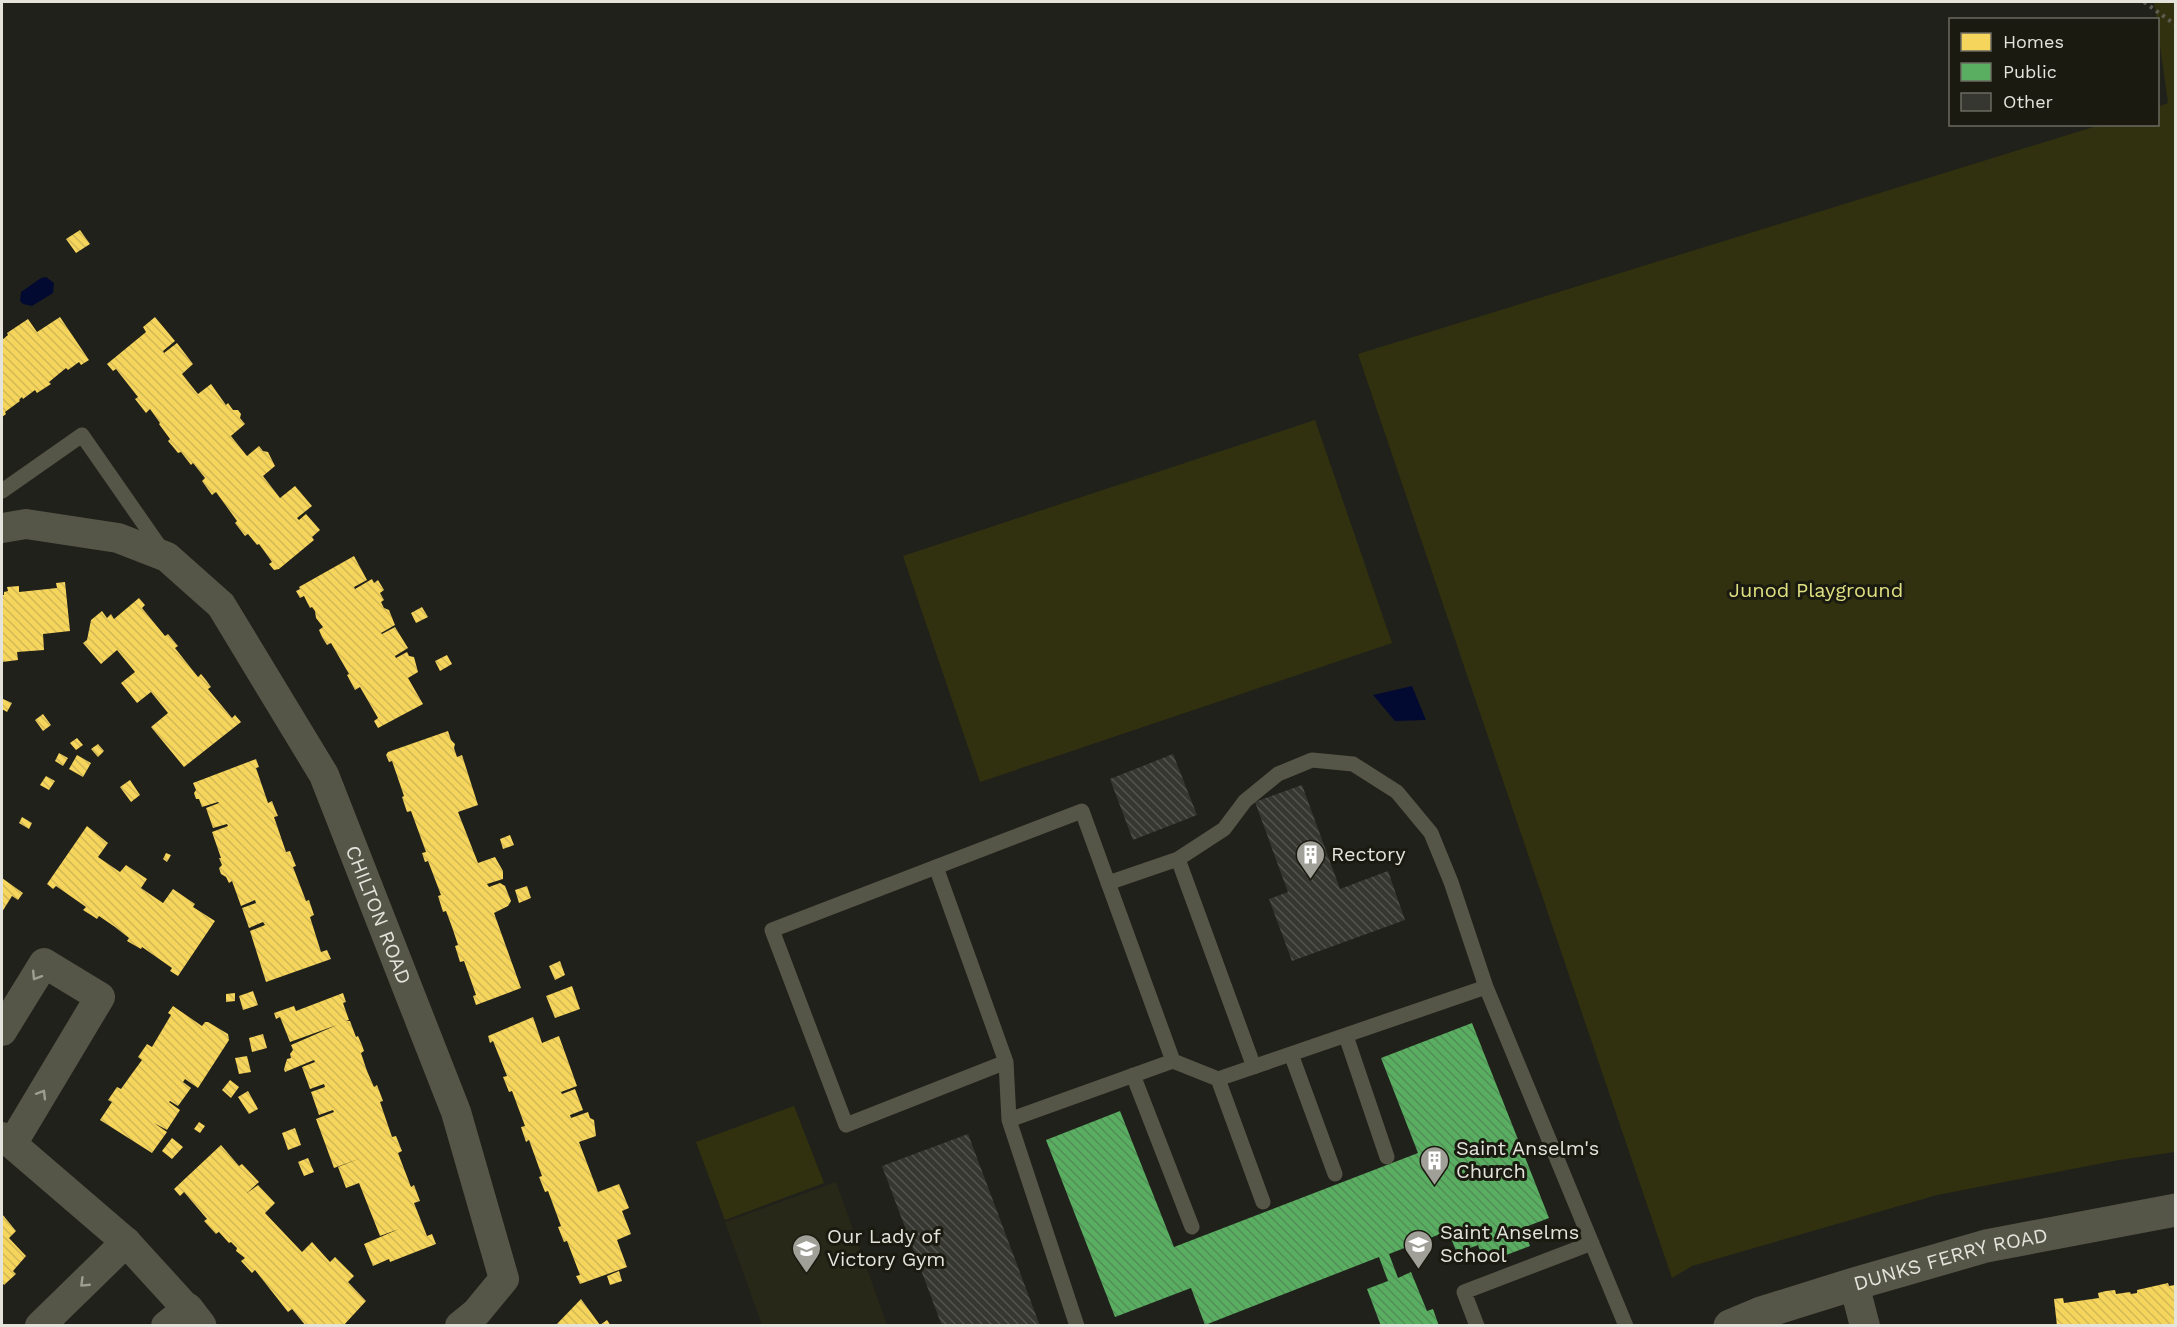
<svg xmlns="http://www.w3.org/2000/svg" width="2177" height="1327" viewBox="0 0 2177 1327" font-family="'Work Sans',sans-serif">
  <defs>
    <pattern id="homes-back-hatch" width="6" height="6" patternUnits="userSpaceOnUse" patternTransform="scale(1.5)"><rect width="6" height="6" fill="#f6d55c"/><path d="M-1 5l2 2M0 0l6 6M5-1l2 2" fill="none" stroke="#d2b857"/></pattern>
    <pattern id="public-back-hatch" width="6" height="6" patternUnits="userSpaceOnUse" patternTransform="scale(1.5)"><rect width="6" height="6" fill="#5aae61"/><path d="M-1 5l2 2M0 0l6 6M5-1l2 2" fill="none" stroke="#538e58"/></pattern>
    <pattern id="building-back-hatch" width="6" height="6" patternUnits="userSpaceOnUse" patternTransform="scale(1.5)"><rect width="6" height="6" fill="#373732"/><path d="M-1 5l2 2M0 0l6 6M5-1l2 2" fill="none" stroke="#54544f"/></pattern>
  </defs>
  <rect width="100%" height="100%" fill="#21211b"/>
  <!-- built -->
  <path fill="#282819" d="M836,1182L887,1325H762L725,1222Z"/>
  <!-- green -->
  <path fill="#31310f" d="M2154,2H2176L2175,1152L2119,1160L1937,1195L1692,1266L1672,1278L1358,354L2100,125L2158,124V107L2168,103Z
    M1315,420L1392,643L980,782L903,556Z
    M794,1106L824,1183L725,1220L696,1142Z"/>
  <!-- water -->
  <path fill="#030a31" d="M46,277L54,283L53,293L32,306L23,304L20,301L21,292L41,278Z
    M1412,686L1426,720L1395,721L1373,695Z"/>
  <!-- homes -->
  <path fill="url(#homes-back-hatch)" d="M80,230L90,244L76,253L66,239Z
    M60,317L89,360L81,365L79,362L68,370L66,368L49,382L51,384L37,393L35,390L23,399L22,397L19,400L20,401L5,412L6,414L2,417V340L8,335L7,333L28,319L37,332Z
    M155,317L175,341L163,351L164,353L177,343L193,364L182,374L198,394L211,384L226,405L228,403L233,410H238L241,414L240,418L245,424L225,441L231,436L247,456L259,446L263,451L268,452L275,466L263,476L280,498L295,486L312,506L297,518L299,520L306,514L320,530L312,537L314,540L279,569L274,570L269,564L272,562L262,548L259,544L257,545L248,534L245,536L235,523L237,521L216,492L212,495L202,481L205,478L193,463L191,465L181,452L178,453L174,448L168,441L170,439L159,424L160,423L150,409L146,413L135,399L138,397L116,369L113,371L107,364L146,332L143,327Z
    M354,556L367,580L354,587L355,589L372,579L374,583L378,580L384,590L380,593L384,600L381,602L384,608L389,610L395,625L381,633L382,634L395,627L408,648L395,656L396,658L407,652L409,656L414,657L418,672L408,678L423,704L378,728L374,721L378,718L360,687L355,690L347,675L349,674L331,643L327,645L322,637L319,630L323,627L316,618L315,611L312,607L310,608L304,596L300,598L296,591L300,589L299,587Z
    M65,582L70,631L43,634L44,650L17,652L18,660L2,662V595H4V592L8,591L7,587L19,586V592L57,588L56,583Z
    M139,598L145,605L142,608L165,636L168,634L178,646L175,648L198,677L201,674L206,680L211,687L208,689L232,718L235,715L241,722L184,767L151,727L168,713L151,692L137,703L121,683L135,672L117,650L101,664L83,643L87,640L91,620L102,611L107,618L111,614L114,619Z
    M422,607L428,617L416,623L411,613Z
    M447,655L452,664L440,671L435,661Z
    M3,699L12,703L7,712L2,709Z
    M43,714L51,725L43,731L35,720Z
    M448,731L451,740L455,744L454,748L457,757L462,755L478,805L458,812L478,863L495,857L503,871V879L487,884L489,887L500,883L505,886L511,901L508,906L494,913L521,988L476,1005L473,996L476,995L464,961L460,962L455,946L458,945L452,927L446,911L443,912L438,896L441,895L428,861L425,862L422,853L426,852L411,811L407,812L402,797L404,796L392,761L389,762L386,755L388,752Z
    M77,738L83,745L76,750L70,743Z
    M98,744L104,751L98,757L91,749Z
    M59,753L68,758L63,766L55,761Z
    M77,755L91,763L83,777L69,769Z
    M256,759L259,767L256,768L268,803L272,801L275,809L278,816L274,817L286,852L290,851L296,866L293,867L306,901L309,900L314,915L310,917L321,952L327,950L331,959L266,982L250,931L265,925L263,922L249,928L242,908L256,903L255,900L241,906L232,881L229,883L226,877L221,874L219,868L222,865L219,858H221L212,832L228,826L227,824L213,828L206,808L219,803L218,802L202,807L199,799H196L194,793L196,790L193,783Z
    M46,776L55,781L49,790L40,785Z
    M130,780L140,795L131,802L120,787Z
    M22,817L32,823L29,829L19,823Z
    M87,826L108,843L98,857L120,872L126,865L147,879L141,888L163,903L173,889L195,904L193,907L215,921L178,976L170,971L172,968L142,947L141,949L127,941L129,938L115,927L99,916L97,919L91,915L83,910L86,907L56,886L53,889L47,884Z
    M510,835L514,845L503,849L500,839Z
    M166,853L171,855L167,862L163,859Z
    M2,878L23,893L18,900L12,896L2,912Z
    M527,886L531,898L519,903L515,890Z
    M560,961L565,975L555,980L549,966Z
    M572,986L580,1009L555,1018L546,996Z
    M253,991L258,1005L243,1010L239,996Z
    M235,993V1001L226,1002V994Z
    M343,993L346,1002L343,1003L349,1020L346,1021H350L356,1037L358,1036L362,1045L364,1051L361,1053L367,1071L374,1087L377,1085L383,1101L380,1102L392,1137L396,1136L402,1151L398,1153L411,1187L414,1185L420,1201L414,1203L427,1236L432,1234L436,1244L390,1262L389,1259L373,1266L364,1244L399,1229L380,1236L359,1183L346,1188L338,1167L361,1158L334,1168L316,1119L334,1112L333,1110L319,1115L311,1092L325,1087L324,1084L310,1089L302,1067L315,1062L314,1060L285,1072L284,1069L287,1059L291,1058L290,1054L293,1050L291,1045L337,1025L290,1042L280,1017L276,1019L274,1013L294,1006L296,1011Z
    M173,1006L202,1026L205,1022H208L228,1034L229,1040L198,1088L185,1079L183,1082L191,1088L178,1106L170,1101L169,1102L180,1110L167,1130L154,1123L167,1132L152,1153L100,1120L112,1102L108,1100L117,1087L121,1089L131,1075L142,1060L138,1057L147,1044L152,1047L171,1015L168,1013Z
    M533,1017L542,1043L559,1036L577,1086L561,1092L562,1094L575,1089L583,1110L570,1115L571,1118L588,1112L590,1118L594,1120L596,1136L579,1142L598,1192L619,1184L629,1208L622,1211L631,1234L617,1240L627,1267L580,1284L576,1276L580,1275L567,1241L564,1242L558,1227L561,1226L548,1191L545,1192L539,1177L542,1176L529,1140L526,1142L521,1127L525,1126L512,1091L509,1092L503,1077L507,1076L493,1041L490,1043L488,1036Z
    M263,1034L267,1048L252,1052L249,1038Z
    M247,1056L251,1072L239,1074L235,1058Z
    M230,1080L239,1087L231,1098L222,1090Z
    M248,1091L258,1109L249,1114L238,1097Z
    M199,1122L205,1126L200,1133L194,1129Z
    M295,1128L301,1145L288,1150L282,1133Z
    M172,1138L183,1147L172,1159L162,1151Z
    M221,1145L239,1166L242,1164L259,1182L247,1193L258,1185L275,1203L265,1213L302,1252L312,1242L330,1262L335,1257L354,1276L348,1282L366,1301L343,1326H306L292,1309L288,1312L255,1270L252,1273L241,1261L245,1258L236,1251L237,1248L231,1242L229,1243L219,1232L220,1231L216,1234L204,1221L207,1219L184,1192L180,1196L174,1189Z
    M308,1158L314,1172L304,1176L298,1162Z
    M2,1214L16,1231L9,1238L26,1256L13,1271L16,1274L4,1285L2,1282Z
    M619,1271L622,1281L610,1285L607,1276Z
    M2168,1283L2169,1286L2175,1285V1326H2057L2054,1299L2063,1298L2064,1303L2099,1298L2098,1293L2106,1291L2115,1290L2116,1294L2130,1292L2131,1294L2137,1293V1290Z
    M581,1299L600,1325L607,1320L611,1326H555Z"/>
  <!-- public -->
  <path fill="url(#public-back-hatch)" d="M1472,1023L1549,1218L1523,1228L1530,1246L1485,1263L1478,1245L1457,1253L1448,1231L1389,1254L1398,1278L1411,1272L1427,1311L1433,1309L1439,1326H1381L1367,1289L1388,1281L1379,1257L1205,1325L1191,1288L1115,1317L1046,1140L1120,1111L1174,1247L1418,1153L1381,1058Z"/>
  <!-- building -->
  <path fill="url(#building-back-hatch)" d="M1173,754L1197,815L1133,840L1110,779Z
    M1302,785L1340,889L1388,871L1405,920L1292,961L1269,899L1288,892L1255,802Z
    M968,1134L1040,1326H942L882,1166Z"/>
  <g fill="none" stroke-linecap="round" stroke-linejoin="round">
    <!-- path -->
    <path stroke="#5c5c52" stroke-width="4" stroke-dasharray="3 4.5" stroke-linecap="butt" d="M2144,2L2176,25"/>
    <!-- service -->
    <path stroke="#565648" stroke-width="15" d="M2,491L82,435L162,550
      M1178,859L1224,829L1245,801L1278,774L1312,760L1353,764L1397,792L1431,833L1451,882L1486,987
      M936,867L1082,811L1173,1061
      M1108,883L1178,859L1254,1067
      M1346,1036L1387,1157
      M1291,1054L1335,1174
      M1006,1062L846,1125L772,930L936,867L1006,1062L1009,1120
      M1133,1075L1192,1227
      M1218,1079L1263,1202
      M1077,1326L1009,1120L1173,1061L1218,1079L1486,987L1626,1326
      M1477,1326L1464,1292L1592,1243"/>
    <!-- minor -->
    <g stroke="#565648" stroke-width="30">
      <path id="s1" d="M2,528L26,524L118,538L167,557L221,605L324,775L456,1112L504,1279L476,1313L460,1326"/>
      <path d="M2,1031L44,963L100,997L12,1144"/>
      <path d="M2,1137L12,1144L126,1242L187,1309L166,1326"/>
      <path d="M1854,1284L1865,1326"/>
      <path d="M40,1326L126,1242"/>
    </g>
    <!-- tertiary -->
    <g stroke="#565648" stroke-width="33">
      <path d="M187,1309L200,1326"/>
      <path id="s2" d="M1730,1326L1761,1313L1854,1284L1986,1246L2176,1210"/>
    </g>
  </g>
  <!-- one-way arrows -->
  <defs><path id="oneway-chevron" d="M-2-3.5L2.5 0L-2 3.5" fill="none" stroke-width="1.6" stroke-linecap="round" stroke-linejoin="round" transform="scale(1.5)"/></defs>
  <g stroke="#9d9d92">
    <use href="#oneway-chevron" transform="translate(36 976) rotate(122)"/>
    <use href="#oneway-chevron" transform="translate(42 1094) rotate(-59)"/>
    <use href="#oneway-chevron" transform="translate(84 1283) rotate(136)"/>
  </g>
  <!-- icons -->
  <defs>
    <symbol id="building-pin" viewBox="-11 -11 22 30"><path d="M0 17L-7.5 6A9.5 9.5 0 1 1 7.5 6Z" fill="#a0a099" stroke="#1a1a10"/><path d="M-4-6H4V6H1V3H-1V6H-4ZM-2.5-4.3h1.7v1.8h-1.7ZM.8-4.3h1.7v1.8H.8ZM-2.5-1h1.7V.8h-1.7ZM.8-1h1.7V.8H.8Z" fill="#fff"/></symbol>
    <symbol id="school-pin" viewBox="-11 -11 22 30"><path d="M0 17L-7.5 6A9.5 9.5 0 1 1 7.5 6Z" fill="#a0a099" stroke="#1a1a10"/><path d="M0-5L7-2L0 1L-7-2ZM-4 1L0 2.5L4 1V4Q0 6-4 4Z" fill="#fff"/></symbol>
  </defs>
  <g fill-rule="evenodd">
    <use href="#building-pin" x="1294" y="838" width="33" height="45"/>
    <use href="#building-pin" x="1418" y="1144" width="33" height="45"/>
    <use href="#school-pin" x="1402" y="1228" width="33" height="45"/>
    <use href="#school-pin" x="790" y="1232" width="33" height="45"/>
  </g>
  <g text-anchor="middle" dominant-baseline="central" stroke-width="6" stroke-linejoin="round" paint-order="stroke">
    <!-- park labels -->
    <g font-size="20" fill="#dfe081" stroke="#1a1a10">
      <text x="1816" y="590">Junod Playground</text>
    </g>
    <!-- poi labels -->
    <g font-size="20" fill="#e4e4dd" stroke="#1a1a10" text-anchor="start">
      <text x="1331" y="854">Rectory</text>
      <text x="1456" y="1148">Saint Anselm's<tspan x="1456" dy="23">Church</tspan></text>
      <text x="1440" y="1232">Saint Anselms<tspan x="1440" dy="23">School</tspan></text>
      <text x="827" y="1236">Our Lady of<tspan x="827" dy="23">Victory Gym</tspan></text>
    </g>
    <!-- street labels -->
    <g font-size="20" fill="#e4e4dd" stroke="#1a1a10">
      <text stroke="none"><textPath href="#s1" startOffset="591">CHILTON ROAD</textPath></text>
      <text stroke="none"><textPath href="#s2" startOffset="231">DUNKS FERRY ROAD</textPath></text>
    </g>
  </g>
  <!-- border -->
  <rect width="2177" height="1327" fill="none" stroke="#e4e4dd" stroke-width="6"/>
  <!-- legend -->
  <rect x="1949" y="18" width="210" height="108" fill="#1a1a10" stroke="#6b6b62" stroke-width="1.5"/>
  <rect x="1961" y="33" width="30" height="18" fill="#f6d55c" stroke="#6b6b62" stroke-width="1.5"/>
  <text x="2003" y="48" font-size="18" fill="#e4e4dd">Homes</text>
  <rect x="1961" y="63" width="30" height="18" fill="#5aae61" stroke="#6b6b62" stroke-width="1.5"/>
  <text x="2003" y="78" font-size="18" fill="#e4e4dd">Public</text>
  <rect x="1961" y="93" width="30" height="18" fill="#373732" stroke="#6b6b62" stroke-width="1.5"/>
  <text x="2003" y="108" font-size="18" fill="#e4e4dd">Other</text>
</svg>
